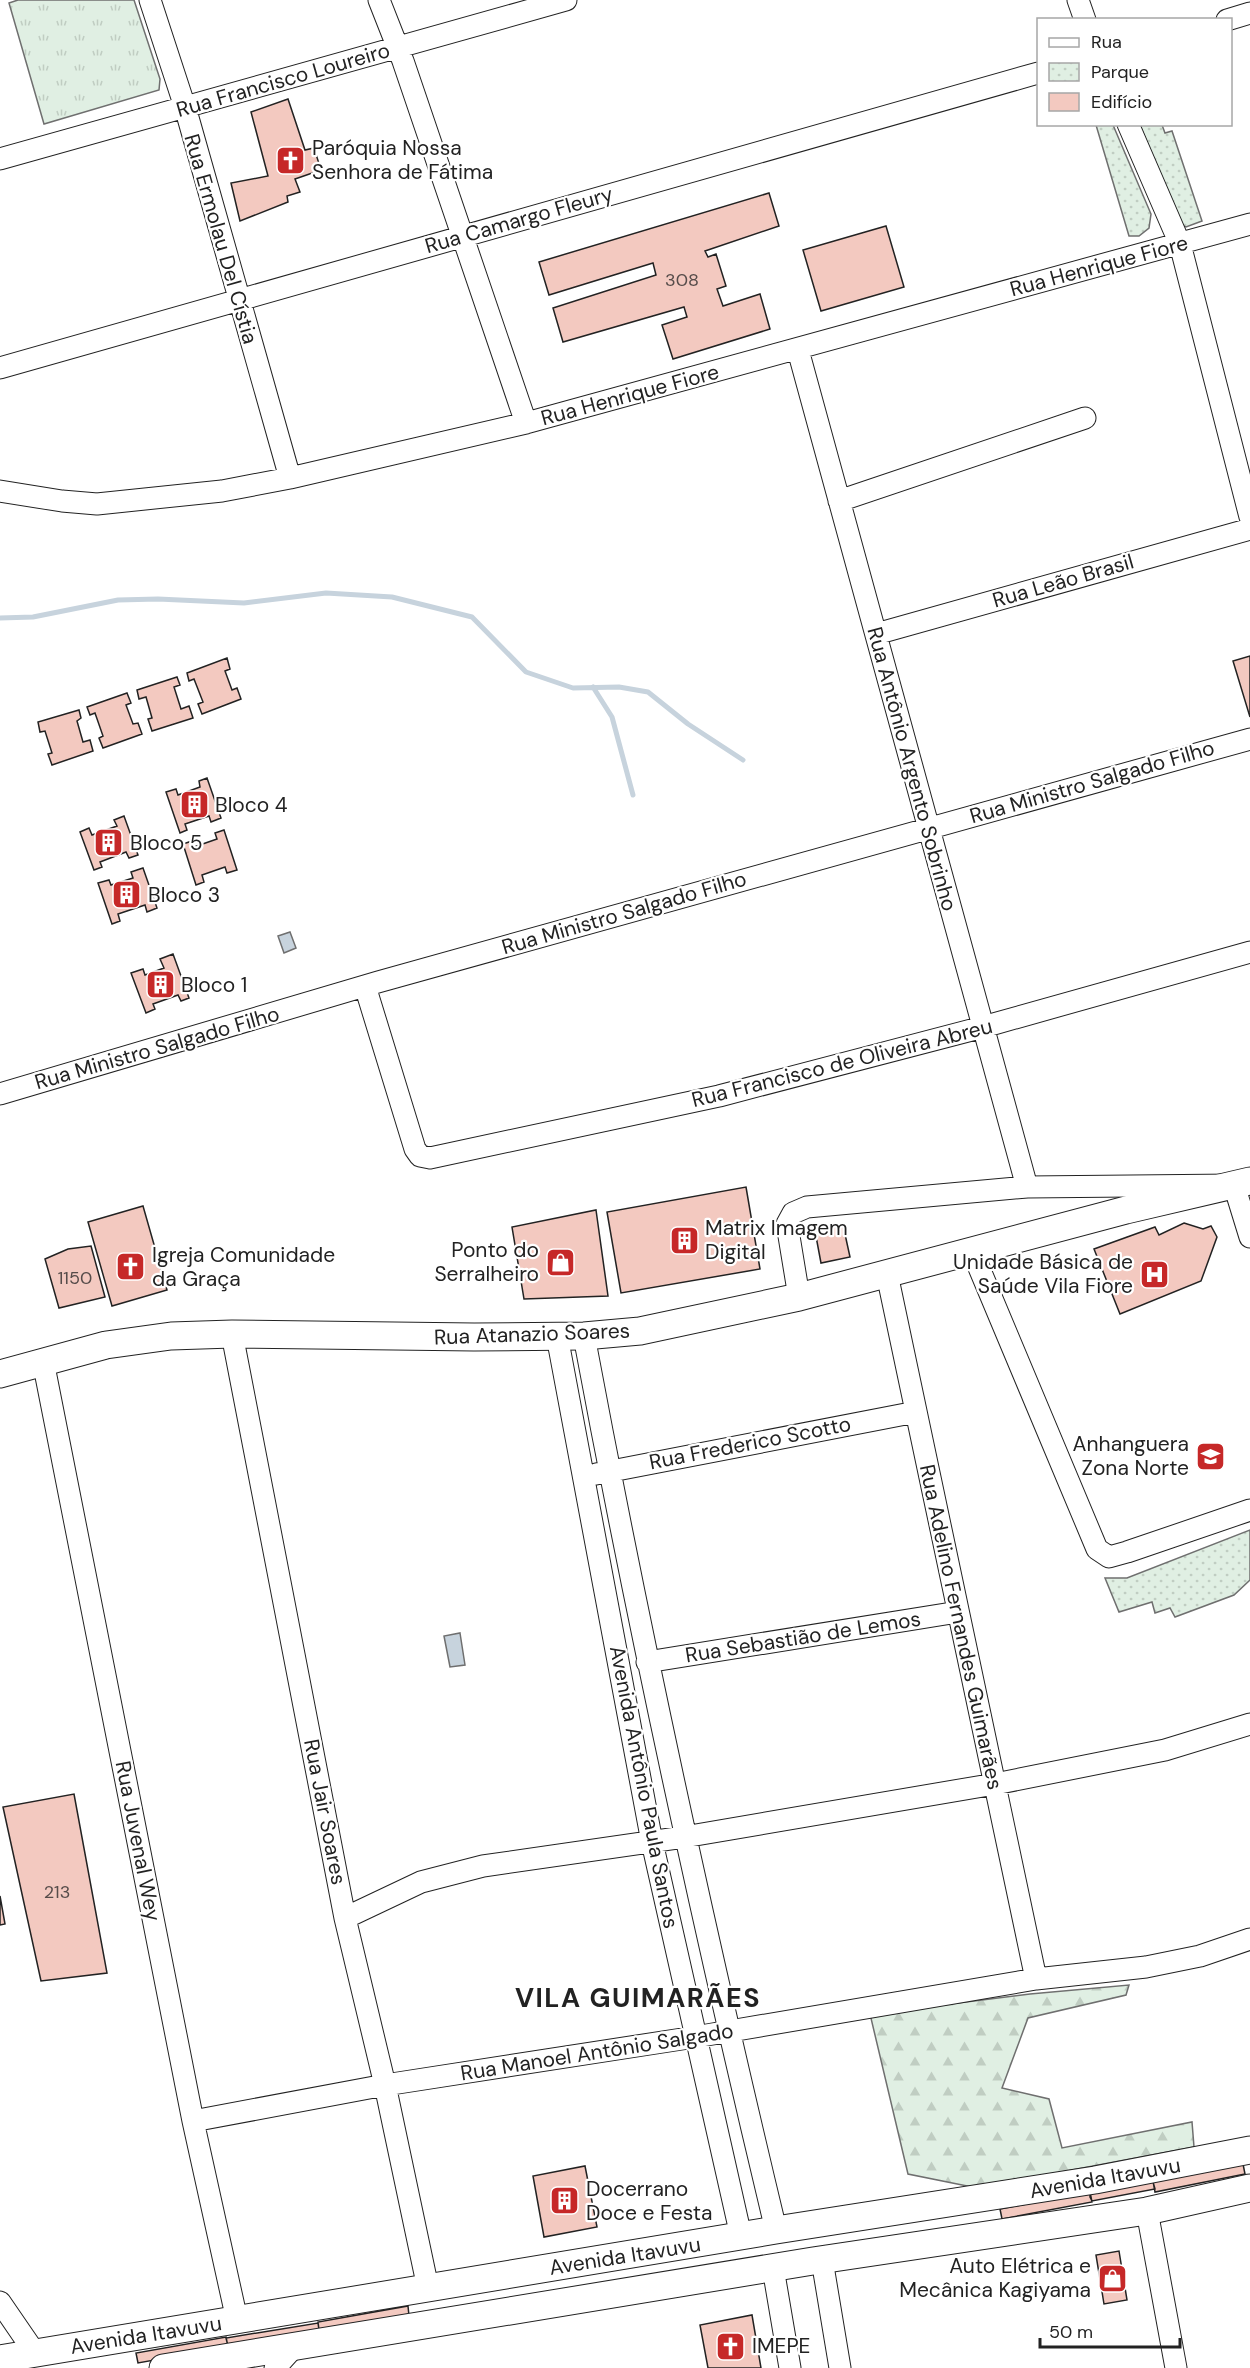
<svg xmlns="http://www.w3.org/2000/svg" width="1250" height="2368" viewBox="0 0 1250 2368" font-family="'DM Sans',sans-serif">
  <defs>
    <pattern id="grass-tufts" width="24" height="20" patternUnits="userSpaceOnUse" patternTransform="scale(1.5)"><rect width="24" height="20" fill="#e0efe3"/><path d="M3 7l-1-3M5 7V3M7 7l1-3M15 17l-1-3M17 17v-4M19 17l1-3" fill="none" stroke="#c0cdc2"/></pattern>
    <pattern id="forest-firs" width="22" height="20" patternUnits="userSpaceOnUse" patternTransform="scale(1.5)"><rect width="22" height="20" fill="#e0efe3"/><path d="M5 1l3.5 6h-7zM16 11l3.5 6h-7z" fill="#c0cdc2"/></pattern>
    <pattern id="park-dots" width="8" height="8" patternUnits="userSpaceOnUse" patternTransform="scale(1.5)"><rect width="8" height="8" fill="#e0efe3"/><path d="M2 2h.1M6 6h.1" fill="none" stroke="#c0cdc2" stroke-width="1.8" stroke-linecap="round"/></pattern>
  </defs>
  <rect width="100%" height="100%" fill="#fff"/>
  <!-- grass -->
  <path fill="url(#grass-tufts)" stroke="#6f6f6f" stroke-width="1.5" d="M18,0H134L160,79L159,90L44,124L9,3Z"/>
  <!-- forest -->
  <path fill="url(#forest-firs)" stroke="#6f6f6f" stroke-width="1.5" d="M1129,1985L1126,1995L1028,2018L1002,2088L1049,2099L1062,2148L1192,2122L1194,2147L977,2188L908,2174L870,2014L1030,1994Z"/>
  <!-- park -->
  <path fill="url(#park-dots)" stroke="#6f6f6f" stroke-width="1.5" d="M1096,125H1113L1151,214L1149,228L1139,236H1129Z
    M1140,125H1162L1165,133L1172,131L1202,221L1186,227L1179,224Z
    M1250,1530V1580L1234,1595L1175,1617L1170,1608L1155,1613L1152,1602L1119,1612L1105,1578H1127Z"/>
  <!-- water -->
  <path fill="#c7d3dd" stroke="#6f6f6f" stroke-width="1.5" d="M290,932L296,948L284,953L278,936Z
    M460,1633L465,1665L450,1667L444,1636Z"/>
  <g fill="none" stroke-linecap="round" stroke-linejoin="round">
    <!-- stream -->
    <path stroke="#c7d3dd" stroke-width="5" d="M0,618L33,617L118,600L158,599L244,603L326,593L392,597L472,617L526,672L573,688L619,687L648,692L688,724L743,760
      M593,687L612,717L633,795"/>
  </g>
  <!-- building -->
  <path fill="#f3c9c0" stroke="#222" stroke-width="1.5" d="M288,99L305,150L314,148L321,170L295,179L300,192L287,196L288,202L240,221L231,183L268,176L251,112Z
    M769,193L779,226L705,251L708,257L716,254L726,286L717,289L723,306L760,294L770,329L673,359L662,325L687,317L684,307L563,342L553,308L656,275L653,263L549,295L539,262Z
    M886,226L904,287L821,311L803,250Z
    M1250,656V717L1233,661Z
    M227,658L230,669L225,671L232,690L237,688L241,699L202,714L198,704L203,702L194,679L189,681L187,673Z
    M177,677L180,685L174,687L181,709L189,706L193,718L152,731L148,719L152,718L146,697L139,699L137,690Z
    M127,693L131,703L126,705L133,724L138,723L142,734L103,748L99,738L103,736L95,713L90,715L87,707Z
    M79,710L81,718L77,721L83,742L90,740L93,751L52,765L48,754L52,753L45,731L40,732L38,722Z
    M207,778L221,818L211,822L209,816L185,824L187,830L180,833L166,792L176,789L178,795L200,787L199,781Z
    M124,816L138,855L129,858L126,852L100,862L102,867L94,870L80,832L89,828L92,835L117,826L114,820Z
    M224,830L237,870L227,873L225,867L202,875L204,882L196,885L183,844L192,841L194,847L217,839L215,833Z
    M143,868L157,908L147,912L145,905L118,914L120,921L112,924L98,883L109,880L111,885L133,878L131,872Z
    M173,954L189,998L181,1001L178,995L153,1004L155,1009L146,1013L131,973L143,969L145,975L164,968L160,959Z
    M746,1187L760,1269L621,1293L607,1212Z
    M143,1206L167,1290L112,1306L88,1222Z
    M596,1210L608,1296L524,1299L512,1227Z
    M1184,1223L1203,1229L1211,1226L1217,1237L1201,1281L1120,1314L1094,1249L1155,1227L1159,1235Z
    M843,1225L850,1257L821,1263L815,1231Z
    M91,1246L105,1297L59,1308L45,1259L68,1249Z
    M74,1794L107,1973L41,1981L3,1807Z
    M0,1896L5,1924L0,1925Z
    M1243,2164L1245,2174L1155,2192L1153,2181Z
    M585,2166L597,2227L544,2237L533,2176Z
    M1153,2182L1155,2189L1092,2201L1090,2197V2193Z
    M1090,2192L1092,2202L1002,2219L1000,2209Z
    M1119,2251L1127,2300L1104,2304L1096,2255Z
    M408,2306L409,2316L319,2330L318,2322Z
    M752,2315L761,2368H708L700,2325Z
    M318,2323L319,2330L228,2346L226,2338Z
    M226,2337L228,2347L138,2363L136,2353Z"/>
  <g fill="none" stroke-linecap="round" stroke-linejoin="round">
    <defs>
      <path id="minor" d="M150,0L185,107L290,478
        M379,0L403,61L526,423
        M1078,0L1085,20
        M1227,20L1250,13
        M1128,124L1180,244L1250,517
        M0,159L566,0
        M798,350L1027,1187
        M0,368L1038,73
        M0,491L62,501L97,504L222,491L290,478L526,423L1250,224
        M839,501L1085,418
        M876,634L1250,529
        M365,986L415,1149L420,1156L430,1158L719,1096L983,1027L1250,952
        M0,1094L378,982L1250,739
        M972,1251L1097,1549L1109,1557L1127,1552L1250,1510
        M887,1274L1036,1979
        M799,1297L787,1224L793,1213L807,1207L1027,1187L1234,1185L1250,1237
        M232,1334L345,1918L385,2085L428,2288
        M557,1336L652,1842L741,2236
        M584,1336C640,1636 705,1934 776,2230
        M43,1361L193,2121L237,2320
        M596,1474L916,1412
        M647,1662L958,1612
        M345,1918L421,1882L483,1866L684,1837L995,1784L1165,1750L1250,1724
        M193,2121L385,2085L695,2037L1036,1979L1146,1967L1200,1956L1250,1939
        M1147,2211L1176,2368
        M822,2260L840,2368
        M773,2268L790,2368
        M0,2302L35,2353
        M275,2368L295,2346"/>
      <path id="major" d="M0,1374L106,1345L171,1336L232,1334L474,1337L584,1336L640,1331L799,1297L1126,1210L1250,1181
        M0,2359L776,2230L1095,2180L1250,2150
        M163,2368L813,2261L1147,2211L1250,2188"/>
    </defs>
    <!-- minor casing -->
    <use href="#minor" stroke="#222" stroke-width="23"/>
    <!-- major casing -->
    <use href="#major" stroke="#222" stroke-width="29"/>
    <!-- minor -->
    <use href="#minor" stroke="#fff" stroke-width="21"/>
    <!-- major -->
    <use href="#major" stroke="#fff" stroke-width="27"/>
  </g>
  <!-- icons -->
  <defs>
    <symbol id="church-square" viewBox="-11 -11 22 22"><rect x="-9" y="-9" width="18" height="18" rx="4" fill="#c62828" stroke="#fff"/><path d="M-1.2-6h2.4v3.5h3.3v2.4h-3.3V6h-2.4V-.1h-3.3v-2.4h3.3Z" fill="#fff"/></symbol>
    <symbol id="building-square" viewBox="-11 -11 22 22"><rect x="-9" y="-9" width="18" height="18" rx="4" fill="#c62828" stroke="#fff"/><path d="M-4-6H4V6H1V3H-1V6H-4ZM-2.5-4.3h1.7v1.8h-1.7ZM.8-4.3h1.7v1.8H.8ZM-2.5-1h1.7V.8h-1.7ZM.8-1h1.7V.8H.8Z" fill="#fff"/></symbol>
    <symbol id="shop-square" viewBox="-11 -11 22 22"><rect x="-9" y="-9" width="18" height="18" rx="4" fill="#c62828" stroke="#fff"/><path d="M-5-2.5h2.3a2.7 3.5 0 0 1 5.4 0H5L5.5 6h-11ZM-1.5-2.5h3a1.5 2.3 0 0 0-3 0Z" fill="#fff"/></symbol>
    <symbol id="hospital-square" viewBox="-11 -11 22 22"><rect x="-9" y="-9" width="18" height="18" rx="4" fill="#c62828" stroke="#fff"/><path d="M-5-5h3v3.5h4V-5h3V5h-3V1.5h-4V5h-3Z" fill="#fff"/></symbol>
    <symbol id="university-square" viewBox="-11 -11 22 22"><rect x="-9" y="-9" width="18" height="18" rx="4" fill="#c62828" stroke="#fff"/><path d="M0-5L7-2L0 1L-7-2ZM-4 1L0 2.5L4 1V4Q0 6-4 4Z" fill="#fff"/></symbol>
  </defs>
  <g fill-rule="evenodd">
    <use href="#church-square" x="274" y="144" width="33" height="33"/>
    <use href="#building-square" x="178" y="788" width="33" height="33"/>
    <use href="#building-square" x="92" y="826" width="33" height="33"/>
    <use href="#building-square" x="110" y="878" width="33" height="33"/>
    <use href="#building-square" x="144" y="968" width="33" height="33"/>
    <use href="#building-square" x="668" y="1224" width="33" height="33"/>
    <use href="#shop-square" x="544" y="1246" width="33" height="33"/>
    <use href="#church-square" x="114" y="1250" width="33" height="33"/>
    <use href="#hospital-square" x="1138" y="1258" width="33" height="33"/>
    <use href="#university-square" x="1194" y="1440" width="33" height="33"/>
    <use href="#building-square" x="548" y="2184" width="33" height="33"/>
    <use href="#shop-square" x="1096" y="2262" width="33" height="33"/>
    <use href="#church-square" x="714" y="2330" width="33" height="33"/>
  </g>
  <g text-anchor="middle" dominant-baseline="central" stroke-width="4.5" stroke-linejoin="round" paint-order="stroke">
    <!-- number labels -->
    <g font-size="18" fill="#564c4a">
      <text x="682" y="280">308</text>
      <text x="75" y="1278">1150</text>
      <text x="57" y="1892">213</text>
    </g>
    <!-- street labels -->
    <g font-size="21" fill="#222" stroke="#fff">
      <text transform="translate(283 80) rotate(-16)">Rua Francisco Loureiro</text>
      <text transform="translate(519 220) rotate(-16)">Rua Camargo Fleury</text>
      <text transform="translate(221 239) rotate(74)">Rua Ermolau Del Cístia</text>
      <text transform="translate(1099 266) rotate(-15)">Rua Henrique Fiore</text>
      <text transform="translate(630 395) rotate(-15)">Rua Henrique Fiore</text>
      <text transform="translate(1063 581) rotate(-16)">Rua Leão Brasil</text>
      <text transform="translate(912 769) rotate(75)">Rua Antônio Argento Sobrinho</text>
      <text transform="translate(1092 782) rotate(-16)">Rua Ministro Salgado Filho</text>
      <text transform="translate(624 913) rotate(-16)">Rua Ministro Salgado Filho</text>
      <text transform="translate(157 1048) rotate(-16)">Rua Ministro Salgado Filho</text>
      <text transform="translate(842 1063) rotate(-14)">Rua Francisco de Oliveira Abreu</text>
      <text transform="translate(532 1334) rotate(-2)">Rua Atanazio Soares</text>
      <text transform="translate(750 1443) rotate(-11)">Rua Frederico Scotto</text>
      <text transform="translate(961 1627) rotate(78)">Rua Adelino Fernandes Guimarães</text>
      <text transform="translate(803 1637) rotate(-9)">Rua Sebastião de Lemos</text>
      <text transform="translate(644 1787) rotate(79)">Avenida Antônio Paula Santos</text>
      <text transform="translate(325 1812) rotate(79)">Rua Jair Soares</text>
      <text transform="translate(138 1841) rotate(79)">Rua Juvenal Wey</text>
      <text transform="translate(597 2052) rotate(-9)">Rua Manoel Antônio Salgado</text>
      <text transform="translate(1105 2178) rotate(-10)">Avenida Itavuvu</text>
      <text transform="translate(625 2256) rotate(-9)">Avenida Itavuvu</text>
      <text transform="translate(146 2335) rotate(-9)">Avenida Itavuvu</text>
    </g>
    <!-- poi labels -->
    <g font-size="21" fill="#222" stroke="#fff" text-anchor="start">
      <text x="312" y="148">Paróquia Nossa<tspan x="312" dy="24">Senhora de Fátima</tspan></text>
      <text x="215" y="805">Bloco 4</text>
      <text x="130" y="843">Bloco 5</text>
      <text x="148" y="895">Bloco 3</text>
      <text x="181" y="985">Bloco 1</text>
      <text x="705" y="1228">Matrix Imagem<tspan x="705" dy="24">Digital</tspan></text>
      <text x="539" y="1250" text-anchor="end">Ponto do<tspan x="539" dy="24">Serralheiro</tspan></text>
      <text x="152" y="1255">Igreja Comunidade<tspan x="152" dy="24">da Graça</tspan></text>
      <text x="1133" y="1262" text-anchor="end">Unidade Básica de<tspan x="1133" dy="24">Saúde Vila Fiore</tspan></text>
      <text x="1189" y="1444" text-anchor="end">Anhanguera<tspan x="1189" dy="24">Zona Norte</tspan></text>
      <text x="586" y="2189">Docerrano<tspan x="586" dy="24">Doce e Festa</tspan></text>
      <text x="1091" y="2266" text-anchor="end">Auto Elétrica e<tspan x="1091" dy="24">Mecânica Kagiyama</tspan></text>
      <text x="752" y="2346">IMEPE</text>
    </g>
    <!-- district labels -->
    <g font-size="27" font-weight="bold" letter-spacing="1.5" fill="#222" stroke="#fff">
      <text x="638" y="1997">VILA GUIMARÃES</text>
    </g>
  </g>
  <!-- legend -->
  <rect x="1037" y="18" width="195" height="108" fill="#ffffff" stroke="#a7a7a7" stroke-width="1.5"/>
  <rect x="1049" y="38" width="30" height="9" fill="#ffffff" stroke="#a7a7a7" stroke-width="1.5"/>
  <text x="1091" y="48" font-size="18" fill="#222222">Rua</text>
  <rect x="1049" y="63" width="30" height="18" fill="url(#park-dots)" stroke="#a7a7a7" stroke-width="1.5"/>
  <text x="1091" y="78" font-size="18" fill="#222222">Parque</text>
  <rect x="1049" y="93" width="30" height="18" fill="#f3c9c0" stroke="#a7a7a7" stroke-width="1.5"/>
  <text x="1091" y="108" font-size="18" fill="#222222">Edifício</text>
  <!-- scale -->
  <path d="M1040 2338v9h140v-9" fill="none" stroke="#222222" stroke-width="3"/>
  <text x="1049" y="2338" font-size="18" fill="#222222" stroke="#ffffff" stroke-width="4.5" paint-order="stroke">50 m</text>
</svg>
